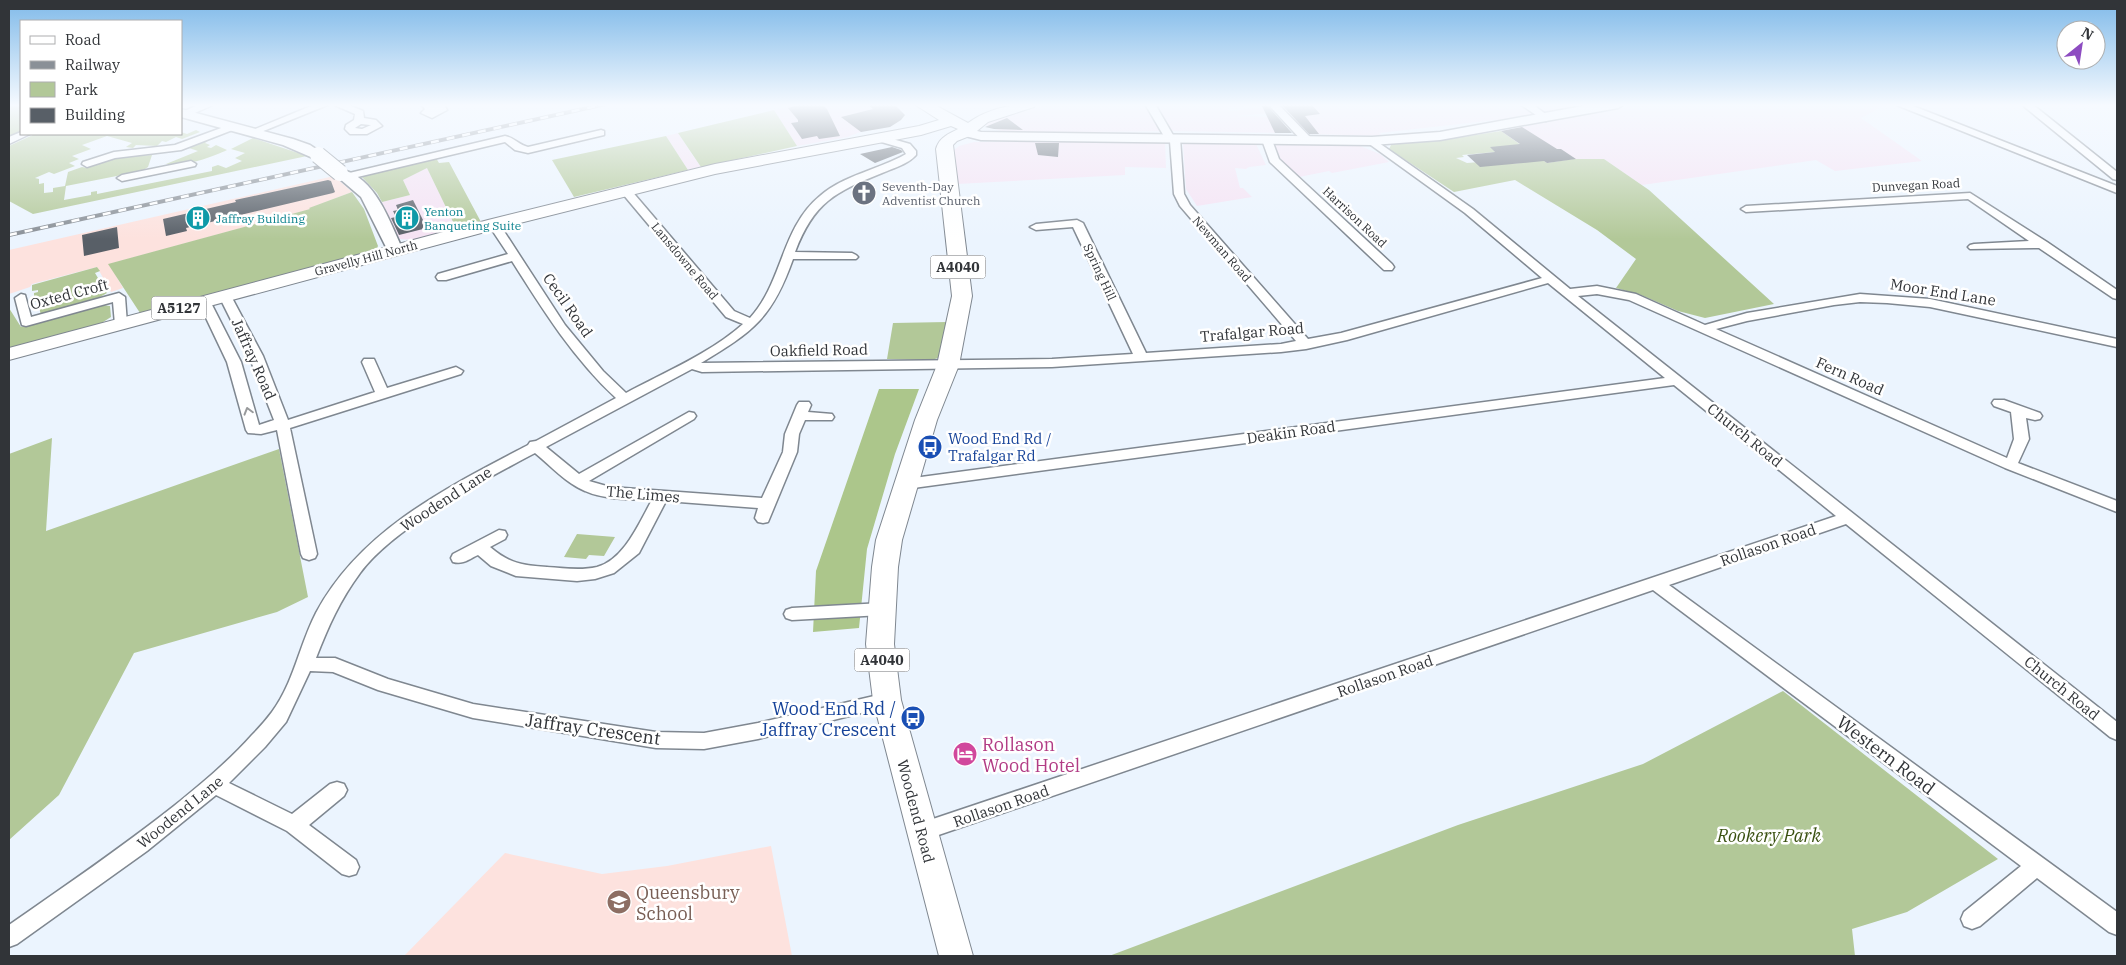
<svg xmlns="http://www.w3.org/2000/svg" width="2126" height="965" viewBox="0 0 2126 965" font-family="'IBM Plex Serif',serif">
  <rect width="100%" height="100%" fill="#ebf4fe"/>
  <!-- commercial -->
  <path fill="#f5e2f3" d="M797,104H894L902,111L904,116L847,137L797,146L774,110Z
    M1051,104H1263L1227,108L1230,111L1265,107L1271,113L1236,116L1276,117L1287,133L1171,131L1010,133L991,128L986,125L992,119Z
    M1281,104H1594L1508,121L1495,120L1379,133L1382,136L1309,134Z
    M1641,104H1876L1882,107L1861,118L1922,161L1835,171L1816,160L1642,185L1604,159H1573L1547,163L1501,131Z
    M678,133L691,153L701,167L688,170L666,136Z
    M1059,141L1165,142L1166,168L1125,167V175L957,184L953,151L959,146L974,142Z
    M1183,143L1256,144L1266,165L1249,167L1246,169L1235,168L1240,188H1243L1252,197L1197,206L1186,189Z
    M1274,144L1360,146L1380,154L1389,162L1332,173L1329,171L1299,177L1277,155Z
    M427,168L456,228L415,240L400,239L397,235L394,236L382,202L410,195L403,180Z"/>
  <!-- education -->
  <path fill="#fde2de" d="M334,176L352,192L310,208L311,209L109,264L123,288L111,292L97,267L32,284L30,287L9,294V250Z
    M771,846L792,956H404L505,853L602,874L667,866Z"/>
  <!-- green -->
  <path fill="#b2c898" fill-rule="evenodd" d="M9,104H21V132L9,137Z
    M774,110L797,146L701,167L678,133Z
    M196,130L200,132L182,139L176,137L166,142L162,141L157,146L136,145L133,148L126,147L132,143L107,136L82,145L91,149L72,156L79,159L69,163L75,166L54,174L49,172L35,178L39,179V184L44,183V193L53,192V188L65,186L68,172L82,167L87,168L121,157L152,155L148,167L142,171L66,186L64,200L91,195V192L97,191V194L212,171V167L218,165L226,168L242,161L235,158L245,153L231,149L253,138L307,156L33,214L9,201V146L35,134L181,132L187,134Z
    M1501,131L1547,163L1573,159H1604L1649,190L1774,304L1705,318L1678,311L1641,295L1616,288L1636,259L1597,230L1515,180L1454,192L1389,149L1392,143L1443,140ZM1491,147L1521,163L1509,164L1504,160L1467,163L1456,158L1464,157L1462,155L1495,152Z
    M666,136L688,170L574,197L552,160Z
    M209,140L205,143L210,145L207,147L211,148L216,145L227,150C213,157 181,168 166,164L198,151L189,148Z
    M436,158L439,163L449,162L481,222L456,228L427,168L403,180L410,195L382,202L377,193L361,176Z
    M352,192L364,209L378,246L376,250L140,313L108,264L310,209L309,208Z
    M97,267L100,271L95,273L107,293L100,297L75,305V307L41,316L38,301L34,302V293L38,292V290L32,291V285Z
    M102,305L110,306L111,317L100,324L9,348V308L21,327Z
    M947,322L942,357L931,360L887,359L893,323Z
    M52,438L46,531L279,449L308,597L277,612L134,653L59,795L9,840V454Z
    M577,534L615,537L604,556L589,555L586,559L564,557Z
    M1783,691L1998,859L1907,912L1852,929L1855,956H1109L1458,825L1643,764Z"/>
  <!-- forest -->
  <path fill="#acc68b" d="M879,389H919L895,454L867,549L859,628L813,632L816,571Z"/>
  <!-- building -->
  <path fill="#585f67" d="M802,104H822L827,109L840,136L819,139L817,136L802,139L791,123L798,122V120L788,108Z
    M867,104H894L905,115L901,120L890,127L861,132L841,117L873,109Z
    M1261,104H1266L1292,133H1275Z
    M1281,104H1311L1320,114L1305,116L1319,134H1309Z
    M1007,118L1023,130L994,129L985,127Z
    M1522,127L1557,149H1561L1576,159L1547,163L1544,161L1480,167L1467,155L1495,152L1490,147L1520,144L1501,131Z
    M1035,143H1059L1058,157L1038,155Z
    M892,147L901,150L903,152L875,163L860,154Z
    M328,180L331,181L335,192L333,193L186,228L187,231L166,236L163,219L236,202L235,200Z
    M413,200L427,228L399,235L391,218L396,217L393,211L398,210L396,205Z
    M117,227L119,248L84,256L82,235Z"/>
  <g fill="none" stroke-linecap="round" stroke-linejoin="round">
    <defs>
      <path id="street" d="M201,104H215L188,116H181L182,112Z
        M316,104H330L256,134L253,135L248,132Z
        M332,104H346L363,111L364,118L376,120L382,126L367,134H350L345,129L346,125L354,120L355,114ZM361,124L370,125H371L362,129L355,128Z
        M421,104L445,106L447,110L432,118L421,113L425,109Z
        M1145,104H1155L1173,135L1180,138L1184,194L1190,205L1308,339L1341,333L1542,278L1465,213L1368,143V139L1372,138L1473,209L1570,289L1597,286L1636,294L1705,325L1747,313L1860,294L1930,299L2117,339V347L1930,307L1887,303L1860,302L1834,305L1747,321L1716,329L2007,458L2014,439L2011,412L1994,406L1992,403L1994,400H2004L2040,413L2042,416L2040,419L2035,420L2026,418L2029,439L2018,463L2117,501V512L2005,468L1629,300L1597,294L1578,296L2117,722V740L2110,737L1846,524L1669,585L2117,912V935L2109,932L2037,878L1980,926L1972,929L1964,926L1961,919L1964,912L2021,866L1653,590L921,841L914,838L911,832L914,826L921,823L1836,516L1674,385L906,489L901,487L898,484L901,481L906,479L1665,378L1548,283L1347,340L1306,349L1281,352L1052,367L702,372L692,369L546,447L579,474L689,412L694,413L696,416L694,419L589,481L610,487L762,498L783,452L785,434L797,405L799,402H809L811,405L808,412L832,414L834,417L832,420H805L799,434L797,452L768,522L763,523L758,522L755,518L758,508L666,501L639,553L614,573L595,579L577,581L516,576L491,566L478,555C469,559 463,565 453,562L451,558L453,554L499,530L505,531L507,535L505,539L490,547C510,564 522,565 547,567C563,568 580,571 597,567C624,560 639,523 652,500C630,499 605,500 585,491C566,483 551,466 535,453C484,480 394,527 360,573C340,600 328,627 316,658H335L388,679L473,704L656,732L704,733L758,723L887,693L893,695L896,700L893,705L758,739L704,749L656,748L473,718L378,690L333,672L310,671L286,722L265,747L229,783L292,814L330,784L337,782L344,784L347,790L344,796L309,825L356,860L359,867L356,874L349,876L342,874L287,831L216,795L147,851L17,944L9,947V925C65,886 121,848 174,806C201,784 229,761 252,735C259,728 266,720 272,712C294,682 299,646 316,613C360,530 448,487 528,445L530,442L536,441L616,398C573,358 543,310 512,261L446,280H438L436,277L438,274L508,254L488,224L490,222H498L565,325L603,371L626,393C665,372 709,354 743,324L726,317L622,193L621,191L622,189H630L734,311L750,318C783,282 781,228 820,196C844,175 878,170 906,154L902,148L878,141L877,139L882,136L910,144L916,151V155C908,164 894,168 882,173C835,192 814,202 795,252L852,253L856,255L858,257L856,259H793C772,318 754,331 701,363L1052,359L1133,354L1073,227L1036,230L1030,227L1036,224L1077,220L1083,223L1146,353L1281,344L1296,341L1180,206L1174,194L1170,141L1165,138Z
        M1268,104H1278L1311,138V142H1303Z
        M1520,104H1532L1551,118L1546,121L1543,120Z
        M1894,104H1908L2117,186V193Z
        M2021,104H2032L2117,172V180L2113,179Z
        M232,124L235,125V129L181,150L115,158L87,167L82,164L83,162L114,152L175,145Z
        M601,130L604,131V135L528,153L515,150L505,142L345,180L340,177L345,174L505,136C515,138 519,145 528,147Z
        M21,132V134H30L9,144V137Z
        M1267,137L1272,140L1279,159L1392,264L1394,267L1392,270H1384L1270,162L1262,140Z
        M191,161L196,164L195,166L122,181L117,178L122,175Z
        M1970,193L2047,242L2117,290V299L2113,298L2039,248L1970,249L1968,247L1970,245L1974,244L2029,241L1968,199L1746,212L1741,209L1746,206Z
        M225,292L231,296L263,356L288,420L375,392L362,362L364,359H374L387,388L456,367L463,371L461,374L290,428L317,554L315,558L309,560L303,558L301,554L277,430L261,434L248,433L246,430L227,362L198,301L204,297L210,301L241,362L259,425L274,420L249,356L219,296Z
        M119,293L125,297L127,324L121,328L115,324L113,302L26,326L22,325L15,298L21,294L25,295L31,317Z
        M882,603L888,605L890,609L888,613L882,615L792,620L786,618L784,614L786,610L792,608Z"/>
      <path id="secondary" d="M1594,104H1625L1618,108L1440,140L1372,145L981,140L961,135L959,132L966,128L981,132L1372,137L1440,132Z
        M181,109L293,139L310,145L325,155L323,158H313L283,145L181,117Z
        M340,169C376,177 389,221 403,250L401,253H389L361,197L333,173L335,170Z"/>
      <path id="primary" d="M914,104H933L968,123C988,108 1013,104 1036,104L1034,107L988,122L972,135L957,141L953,145L972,296L959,365L937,420L902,540L898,567L894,644L901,700L973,956H939L873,700L866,644L872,567L876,540L915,420L937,365L952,296L936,149C939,137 949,134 958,129L951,126L921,135L715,174L500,228L9,360V348L488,220L715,164L919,126L939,120Z"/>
    </defs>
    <!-- street casing -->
    <use href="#street" stroke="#7f8790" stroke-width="3"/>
    <!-- secondary casing -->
    <use href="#secondary" stroke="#7f8790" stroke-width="3"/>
    <!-- primary casing -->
    <use href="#primary" stroke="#7f8790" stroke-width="2"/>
    <!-- street -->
    <use href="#street" fill="#fff" fill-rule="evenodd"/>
    <!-- secondary -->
    <use href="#secondary" fill="#fff" fill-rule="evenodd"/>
    <!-- primary -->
    <use href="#primary" fill="#fff" fill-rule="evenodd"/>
    <defs>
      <path id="rail" d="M9,235L606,104"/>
    </defs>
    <!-- rail casing -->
    <use href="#rail" stroke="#8a9097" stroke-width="4"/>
    <!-- rail -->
    <use href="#rail" stroke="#fff" stroke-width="2.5" stroke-dasharray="8" stroke-linecap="butt"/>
    <defs>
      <path id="secondary-bridge" d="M318,155L340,173"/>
    </defs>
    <!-- secondary-bridge casing -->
    <use href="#secondary-bridge" stroke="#7f8790" stroke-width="18" stroke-linecap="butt"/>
    <!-- secondary-bridge -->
    <use href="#secondary-bridge" stroke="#fff" stroke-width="16"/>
  </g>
  <!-- one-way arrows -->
  <defs><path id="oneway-chevron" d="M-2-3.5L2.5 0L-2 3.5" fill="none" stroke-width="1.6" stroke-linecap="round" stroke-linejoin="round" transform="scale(1.25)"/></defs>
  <use stroke="#989a9c" href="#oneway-chevron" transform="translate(248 411) rotate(-106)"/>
  <!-- sky -->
  <linearGradient id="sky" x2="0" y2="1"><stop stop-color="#80bae9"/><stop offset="0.44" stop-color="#f6faff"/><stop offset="1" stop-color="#f6faff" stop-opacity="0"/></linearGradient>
  <rect width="2126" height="239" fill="url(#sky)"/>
  <!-- icons -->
  <defs>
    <symbol id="church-disc" viewBox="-11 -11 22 22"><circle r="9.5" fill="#6b7280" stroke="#fff"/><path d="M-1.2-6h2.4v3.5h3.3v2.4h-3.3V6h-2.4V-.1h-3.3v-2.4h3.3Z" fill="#fff"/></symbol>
    <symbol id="building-disc" viewBox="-11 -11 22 22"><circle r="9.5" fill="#0f9aa8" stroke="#fff"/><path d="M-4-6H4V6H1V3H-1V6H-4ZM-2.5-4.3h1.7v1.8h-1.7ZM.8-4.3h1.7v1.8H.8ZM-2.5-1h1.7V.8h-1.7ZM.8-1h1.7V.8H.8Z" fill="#fff"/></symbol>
    <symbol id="bus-disc" viewBox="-11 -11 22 22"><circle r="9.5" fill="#1a4fb4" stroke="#fff"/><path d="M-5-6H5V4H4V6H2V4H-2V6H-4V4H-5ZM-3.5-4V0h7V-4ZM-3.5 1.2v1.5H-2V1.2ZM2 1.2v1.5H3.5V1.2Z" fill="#fff"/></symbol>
    <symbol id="hotel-disc" viewBox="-11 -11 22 22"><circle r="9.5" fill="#d1479c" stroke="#fff"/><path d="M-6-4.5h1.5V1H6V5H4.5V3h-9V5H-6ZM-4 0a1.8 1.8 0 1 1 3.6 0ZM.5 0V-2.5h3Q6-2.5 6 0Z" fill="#fff"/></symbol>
    <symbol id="school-disc" viewBox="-11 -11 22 22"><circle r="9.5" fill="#8d6e63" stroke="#fff"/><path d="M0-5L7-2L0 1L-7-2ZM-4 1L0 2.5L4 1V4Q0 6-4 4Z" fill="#fff"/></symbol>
  </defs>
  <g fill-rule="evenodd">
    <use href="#church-disc" x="850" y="179" width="28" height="28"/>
    <use href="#building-disc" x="184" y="204" width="28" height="28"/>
    <use href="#building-disc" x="393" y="204" width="28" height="28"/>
    <use href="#bus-disc" x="916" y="433" width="28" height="28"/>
    <use href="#bus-disc" x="899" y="704" width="28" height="28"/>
    <use href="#hotel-disc" x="951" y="740" width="28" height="28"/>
    <use href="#school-disc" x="605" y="888" width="28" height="28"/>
  </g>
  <g text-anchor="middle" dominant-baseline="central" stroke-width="5" stroke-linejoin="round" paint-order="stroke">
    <!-- far-street labels -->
    <g font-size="12" fill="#313438" stroke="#fff">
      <text transform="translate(1916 185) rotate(-3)">Dunvegan Road</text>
      <text transform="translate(1355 217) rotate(43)">Harrison Road</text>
      <text transform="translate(1222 249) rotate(49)">Newman Road</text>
      <text transform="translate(366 258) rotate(-15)">Gravelly Hill North</text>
      <text transform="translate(685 261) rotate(50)">Lansdowne Road</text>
      <text transform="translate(1100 272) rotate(65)">Spring Hill</text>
    </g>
    <!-- far-worship labels -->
    <g font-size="12" fill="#5b616d" stroke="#fff" text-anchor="start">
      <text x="882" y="186">Seventh-Day<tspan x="882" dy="14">Adventist Church</tspan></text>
    </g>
    <!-- far-culture labels -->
    <g font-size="12" fill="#0d838f" stroke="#fff" text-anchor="start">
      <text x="424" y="211">Yenton<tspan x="424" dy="14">Banqueting Suite</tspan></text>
      <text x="216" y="218">Jaffray Building</text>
    </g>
    <!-- shield labels -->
    <g fill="#fff" stroke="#6f7174" stroke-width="1">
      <rect x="930.5" y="255.5" width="55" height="23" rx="4"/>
      <rect x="151.5" y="296.5" width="55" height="23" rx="4"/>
      <rect x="854.5" y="648.5" width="55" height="23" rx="4"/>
    </g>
    <g font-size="14" font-weight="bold" fill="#313438">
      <text x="958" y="267">A4040</text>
      <text x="179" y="308">A5127</text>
      <text x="882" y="660">A4040</text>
    </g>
    <!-- street labels -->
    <g font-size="15" fill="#313438" stroke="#fff">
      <text transform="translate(1943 292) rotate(9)">Moor End Lane</text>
      <text transform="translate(69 294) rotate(-15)">Oxted Croft</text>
      <text transform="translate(568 305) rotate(55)">Cecil Road</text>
      <text transform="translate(1252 332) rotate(-5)">Trafalgar Road</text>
      <text transform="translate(819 350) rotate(-1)">Oakfield Road</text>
      <text transform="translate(254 359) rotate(66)">Jaffray Road</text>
      <text transform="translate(1850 376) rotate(24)">Fern Road</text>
      <text transform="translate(1291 432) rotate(-8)">Deakin Road</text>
      <text transform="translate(1745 435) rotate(39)">Church Road</text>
      <text transform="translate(643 494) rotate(5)">The Limes</text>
      <text transform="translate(446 499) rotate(-33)">Woodend Lane</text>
      <text transform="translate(1768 545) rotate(-19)">Rollason Road</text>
      <text transform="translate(1385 676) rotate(-19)">Rollason Road</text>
      <text transform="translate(2062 688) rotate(39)">Church Road</text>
      <text transform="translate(1001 806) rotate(-19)">Rollason Road</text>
      <text transform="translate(916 811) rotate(75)">Woodend Road</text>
      <text transform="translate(180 812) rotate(-39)">Woodend Lane</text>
    </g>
    <!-- transit labels -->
    <g font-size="15" fill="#164399" stroke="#fff" text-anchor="start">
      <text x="948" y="438">Wood End Rd /<tspan x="948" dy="17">Trafalgar Rd</tspan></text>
    </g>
    <!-- near-transit labels -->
    <g font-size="18" fill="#164399" stroke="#fff" text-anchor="end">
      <text x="896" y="708">Wood End Rd /<tspan x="896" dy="21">Jaffray Crescent</tspan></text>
    </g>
    <!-- near-street labels -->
    <g font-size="18" fill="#313438" stroke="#fff">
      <text transform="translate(593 729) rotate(8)">Jaffray Crescent</text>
      <text transform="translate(1886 755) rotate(37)">Western Road</text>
    </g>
    <!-- near-hotel labels -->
    <g font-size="18" fill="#b23c85" stroke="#fff" text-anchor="start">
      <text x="982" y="744">Rollason<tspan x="982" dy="21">Wood Hotel</tspan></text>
    </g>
    <!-- near-park labels -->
    <g font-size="18" font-style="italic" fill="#3a5111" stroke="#fff">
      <text x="1769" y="835">Rookery Park</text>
    </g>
    <!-- near-education labels -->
    <g font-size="18" fill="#785e54" stroke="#fff" text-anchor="start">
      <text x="636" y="892">Queensbury<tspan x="636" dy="21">School</tspan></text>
    </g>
  </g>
  <!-- border -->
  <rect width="2126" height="965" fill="none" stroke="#313438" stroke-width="20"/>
  <!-- legend -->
  <rect x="20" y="20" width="162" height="115" fill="#ffffff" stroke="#adaeaf"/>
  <rect x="30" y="36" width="25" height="8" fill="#ffffff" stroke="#adaeaf"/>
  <text x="65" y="45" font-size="15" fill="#313438">Road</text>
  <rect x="30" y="61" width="25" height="8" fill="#8a9097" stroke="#adaeaf"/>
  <text x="65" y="70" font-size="15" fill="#313438">Railway</text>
  <rect x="30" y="82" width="25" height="15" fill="#b2c898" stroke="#adaeaf"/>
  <text x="65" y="95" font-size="15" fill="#313438">Park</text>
  <rect x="30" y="108" width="25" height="15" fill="#585f67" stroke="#adaeaf"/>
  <text x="65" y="120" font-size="15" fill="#313438">Building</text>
  <!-- north arrow -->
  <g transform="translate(2081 45) rotate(30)"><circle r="24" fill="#ffffff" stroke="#adaeaf"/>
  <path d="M0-4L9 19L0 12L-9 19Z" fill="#8d4cc1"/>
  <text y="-8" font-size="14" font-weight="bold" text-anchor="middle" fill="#313438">N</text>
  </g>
</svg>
